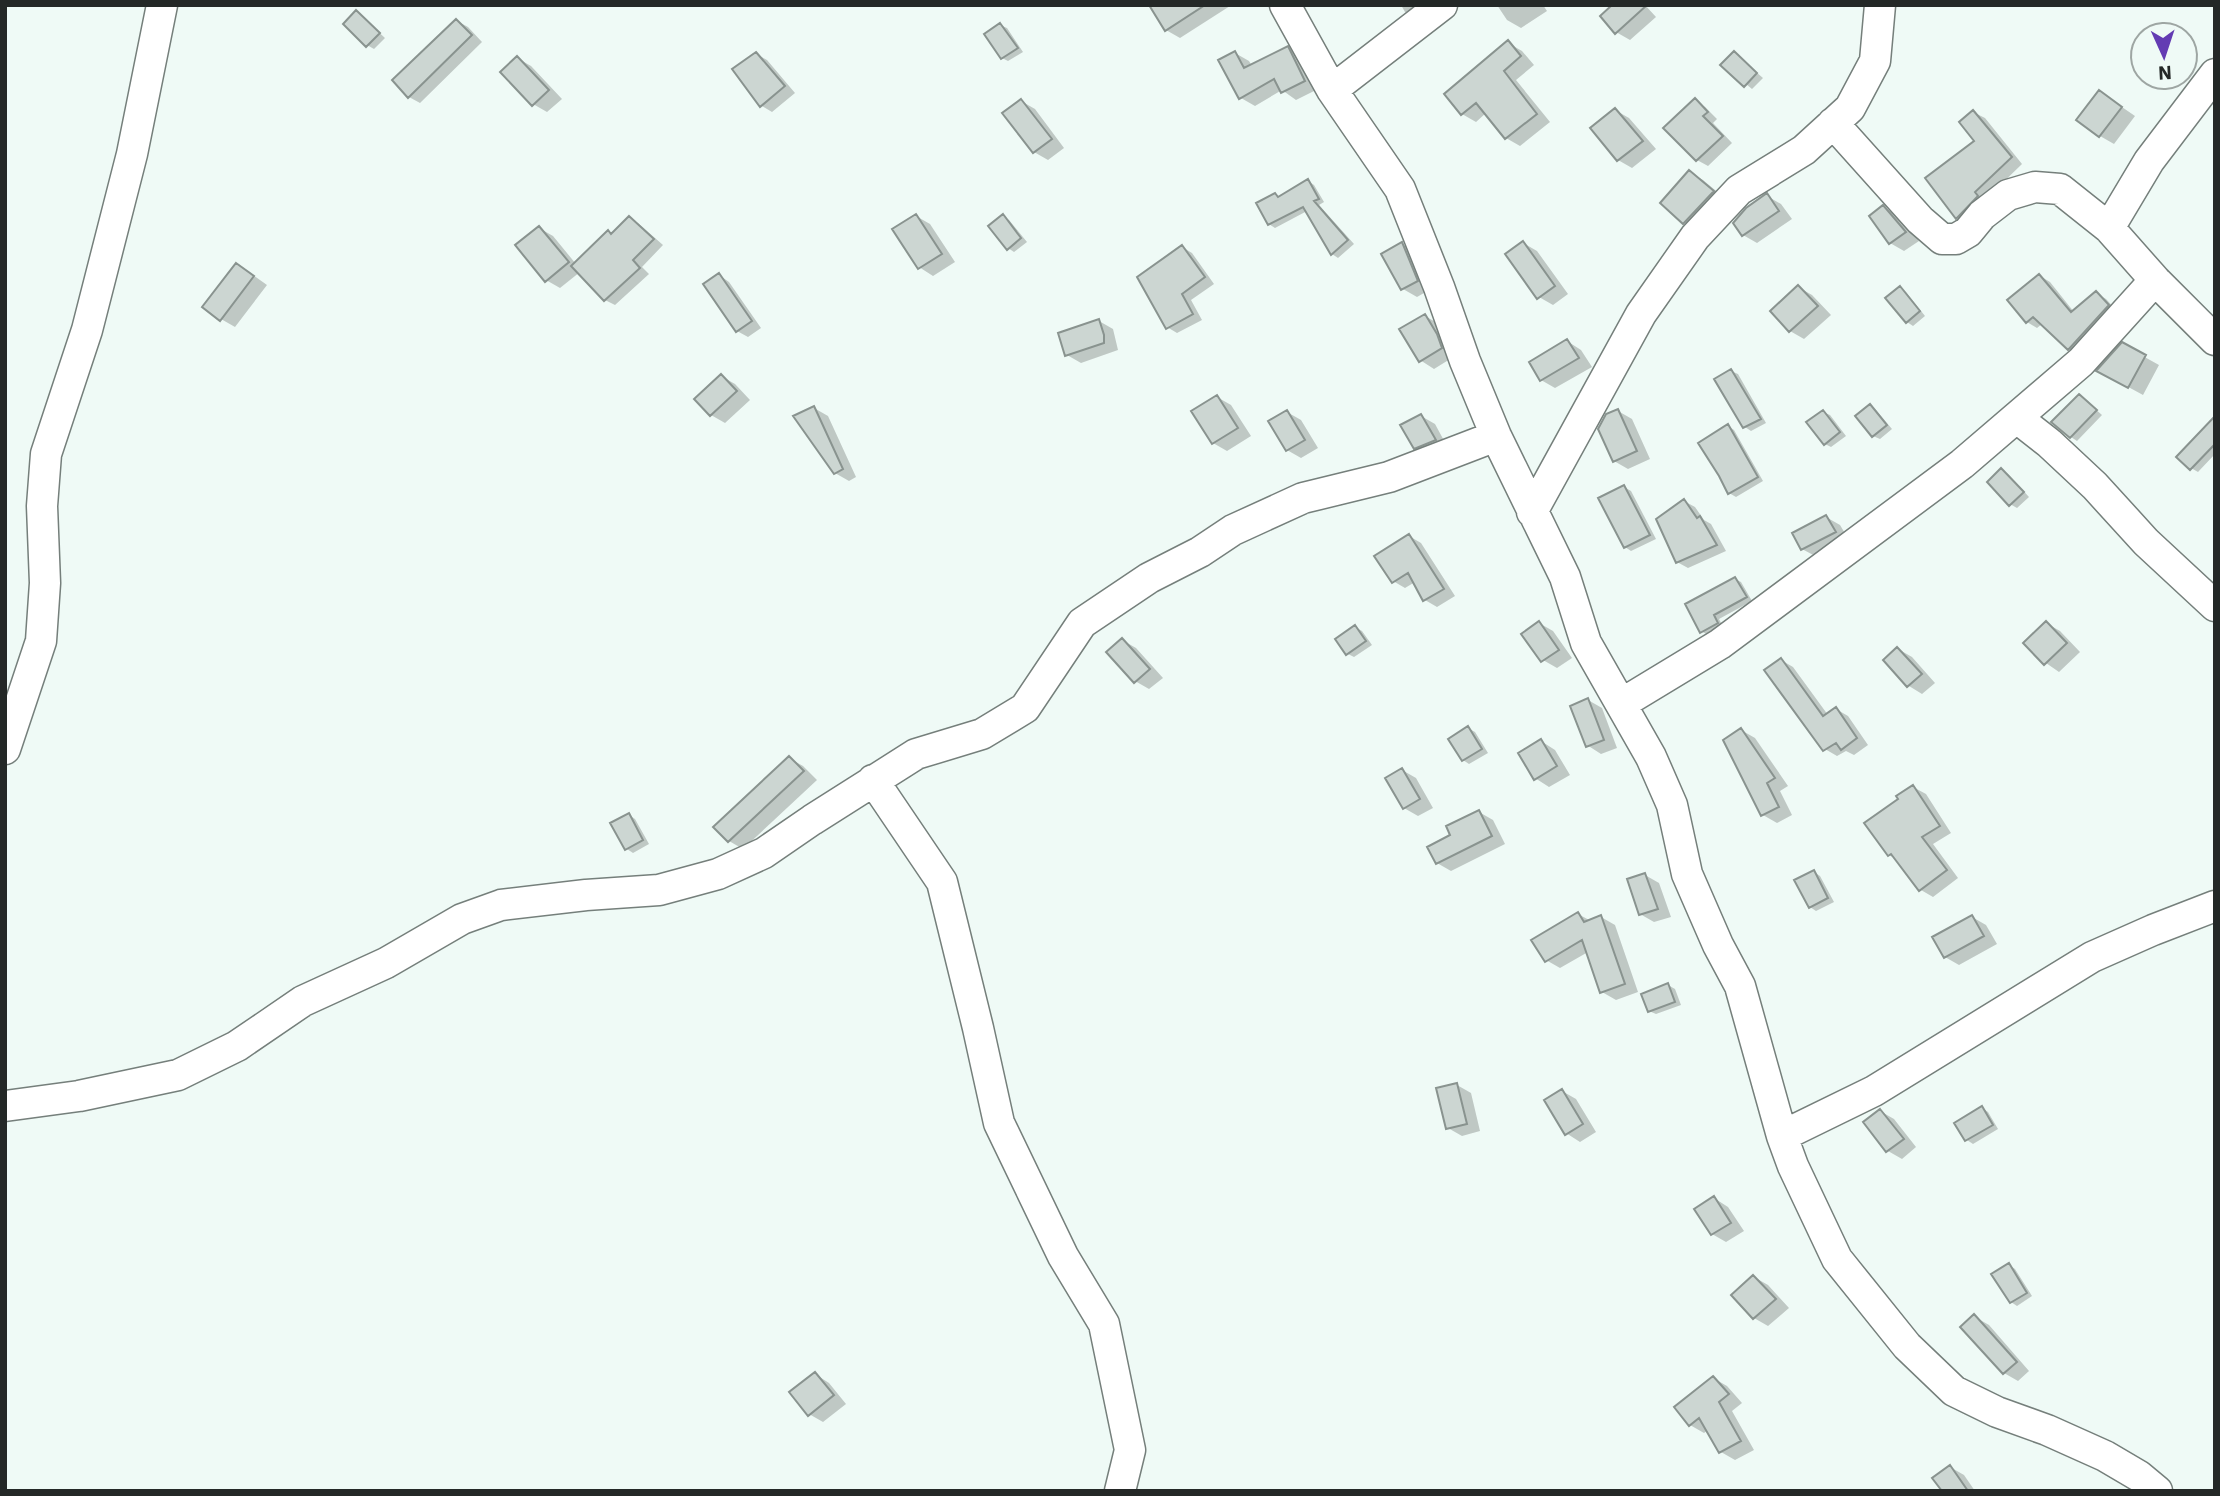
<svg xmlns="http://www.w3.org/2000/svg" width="2220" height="1496" viewBox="0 0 2220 1496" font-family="'IBM Plex Sans',sans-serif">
  <rect width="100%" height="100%" fill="#effaf6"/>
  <!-- shadow -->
  <path fill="#0003" d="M1151,5H1229L1230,6L1180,38L1166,30Z
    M1401,5H1429L1418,20L1405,12Z
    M1497,5H1543L1547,11L1521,28L1507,20Z
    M1645,5L1656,17L1630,40L1616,32Z
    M357,12L385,38L374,49L367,45Z
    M457,21L468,27L482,42L420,103L409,97L395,80Z
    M1000,25L1007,28L1023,52L1008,61L1002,58Z
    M1508,43L1522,51L1534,65L1516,80L1550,122L1520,146L1506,138L1486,113L1476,122L1462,114Z
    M1288,48L1302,56L1318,89L1296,100L1282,90L1255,106L1241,98L1235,53L1249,61L1252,66Z
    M1734,53L1763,78L1752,89L1723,65Z
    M756,54L767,60L795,93L772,112L762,106L735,69Z
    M517,58L531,66L562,99L547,112L533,104Z
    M2100,92L2135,116L2114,144L2100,136Z
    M1021,101L1035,109L1064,148L1048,160L1034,152Z
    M1695,101L1705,107L1717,119L1713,123L1732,143L1708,166L1697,160Z
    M1615,110L1629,118L1656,149L1632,168L1618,160L1593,129Z
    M1973,112L1985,118L2022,164L1986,199L1969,224L1957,217L1977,141Z
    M1689,172L1703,180L1727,200L1698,230L1684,222Z
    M1308,181L1314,185L1324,202L1319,205L1354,244L1338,258L1332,254L1307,211L1275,228L1269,224L1275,195L1280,197Z
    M1767,196L1781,204L1792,219L1757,243L1743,235L1735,223Z
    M1883,207L1897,215L1919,241L1904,251L1890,243L1871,216Z
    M916,216L930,224L955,262L933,276L919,267Z
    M1003,217L1009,220L1027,242L1014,252L1008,248Z
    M629,218L639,224L663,245L642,267L649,274L615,305L605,300L580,272L560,288L546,280L539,228L553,236L576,264L613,235Z
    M1523,243L1537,251L1568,294L1553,305L1539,297Z
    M1402,244L1416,252L1431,289L1417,297L1403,289Z
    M1182,247L1192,253L1214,284L1191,300L1202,320L1177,333L1167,327Z
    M250,273L267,285L235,327L221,319Z
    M719,275L729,282L761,328L748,337L737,331Z
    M2040,276L2050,282L2074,312L2096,293L2106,299L2118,312L2079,355L2069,349L2042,324L2037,328L2027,322Z
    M1798,287L1812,295L1831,315L1804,339L1790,331L1772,311Z
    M1900,288L1906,292L1925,316L1913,326L1907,322Z
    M1425,316L1439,324L1455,356L1434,369L1420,360Z
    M1099,321L1113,329L1118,350L1081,363L1067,355Z
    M1567,341L1581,350L1592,367L1555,388L1541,380Z
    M2123,345L2159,365L2143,395L2099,371Z
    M1731,371L1738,374L1766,423L1751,431L1745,427Z
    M721,376L735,384L750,400L725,423L711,415Z
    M1217,397L1231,405L1251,436L1227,451L1213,443Z
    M2085,400L2102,415L2077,441L2071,437Z
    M1870,406L1876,410L1892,429L1880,439L1873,436Z
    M814,408L828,416L856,477L849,481L835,473Z
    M1618,411L1632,419L1650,459L1628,469L1614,461Z
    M1287,412L1301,420L1318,448L1301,458L1287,450L1271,422Z
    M1823,412L1830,415L1846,436L1831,447L1825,444Z
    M1421,416L1435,424L1448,448L1429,456L1415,448Z
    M1728,426L1734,430L1763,481L1736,497L1729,493Z
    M2215,431V454L2198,472L2191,468Z
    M2002,471L2008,474L2029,497L2017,508L2010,504Z
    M1624,487L1631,491L1656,539L1631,551L1625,547Z
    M1684,501L1695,507L1704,520L1711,524L1726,551L1688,568L1677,562Z
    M1826,517L1840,525L1849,540L1817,557L1802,549Z
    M1409,536L1421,543L1455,596L1437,607L1425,600L1415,582L1405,588L1393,581Z
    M1735,579L1741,582L1752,601L1719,619L1723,627L1708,635L1701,631Z
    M1539,623L1553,631L1572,658L1557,668L1543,660Z
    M2046,623L2060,631L2080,652L2059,672L2046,663Z
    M1355,627L1362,631L1372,645L1354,657L1348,654Z
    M1122,640L1136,648L1163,678L1149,689L1135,681Z
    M1898,649L1912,657L1935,683L1922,694L1909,686Z
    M1781,660L1793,667L1828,715L1836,709L1848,716L1868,745L1854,755L1846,751L1837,756L1825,749Z
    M1588,700L1602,708L1617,748L1601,754L1587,745Z
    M1468,728L1475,732L1488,753L1469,764L1463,760Z
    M1741,730L1755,738L1788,786L1780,791L1792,815L1777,823L1763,815Z
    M1541,741L1555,750L1570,775L1549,787L1535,778Z
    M789,758L803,766L817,780L743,849L729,841Z
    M1402,770L1416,778L1433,808L1418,816L1404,808L1387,779Z
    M1913,787L1926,794L1951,833L1933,844L1958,878L1933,897L1921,890L1899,861L1889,855L1901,799Z
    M1479,812L1493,820L1505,844L1451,871L1437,863L1453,836Z
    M629,815L635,819L649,844L633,853L627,849Z
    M1814,872L1820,876L1834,902L1816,911L1810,907Z
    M1645,875L1659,883L1671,917L1654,922L1640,914Z
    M1578,914L1591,921L1601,917L1615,925L1638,992L1616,1000L1602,992L1588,952L1560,968L1546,960Z
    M1972,917L1986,925L1997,944L1959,965L1945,957Z
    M1668,985L1675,989L1681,1005L1656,1014L1649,1011Z
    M1457,1085L1471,1093L1480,1131L1462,1136L1448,1128Z
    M1562,1091L1576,1099L1596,1132L1580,1142L1566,1133Z
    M1982,1108L1988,1112L1998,1129L1973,1144L1967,1140Z
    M1880,1111L1894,1119L1916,1147L1902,1159L1888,1151Z
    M1714,1198L1728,1207L1744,1231L1726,1242L1712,1234Z
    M2009,1265L2015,1269L2032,1296L2017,1306L2011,1302Z
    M1754,1277L1768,1285L1789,1308L1768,1326L1754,1318L1733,1295Z
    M1975,1317L1989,1325L2029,1371L2018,1381L2004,1373L1963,1327Z
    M815,1374L829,1383L846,1404L823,1422L809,1414Z
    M1713,1378L1727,1386L1742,1403L1732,1411L1754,1450L1735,1460L1721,1452L1708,1430L1704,1433L1690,1425Z
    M1950,1467L1964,1475L1975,1491H1944Z"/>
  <!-- building -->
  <path fill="#ccd6d2" stroke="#89938f" stroke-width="2" d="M1149,5H1205L1165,31Z
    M1612,5H1647L1615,34L1600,16Z
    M356,10L380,33L366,47L343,24Z
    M456,19L472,35L408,98L392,80Z
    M1000,23L1018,48L1001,59L984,34Z
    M1508,40L1521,56L1504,71L1537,114L1505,139L1476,103L1461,115L1444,94Z
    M1288,46L1305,81L1281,93L1274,79L1239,99L1218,60L1235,51L1244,68Z
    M1734,51L1757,73L1744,87L1720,65Z
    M756,52L785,86L760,107L732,69Z
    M517,56L549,90L532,106L500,72Z
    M2099,90L2122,107L2099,137L2076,120Z
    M1695,98L1708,112L1703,116L1723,136L1696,161L1663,128Z
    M1021,99L1052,139L1033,153L1002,113Z
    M1615,108L1643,141L1617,161L1590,128Z
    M1973,110L2012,157L1975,192L1978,196L1956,219L1925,178L1974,141L1959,122Z
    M1689,170L1714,191L1683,224L1660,203Z
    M1308,179L1319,199L1314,201L1348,240L1331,255L1303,207L1268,225L1256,203L1275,193L1278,197Z
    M1767,193L1779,211L1742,236L1733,223L1746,208Z
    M1883,205L1906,232L1889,244L1869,216Z
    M916,214L942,254L918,269L892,229Z
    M1003,214L1021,238L1007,250L988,226Z
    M629,216L654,239L633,260L640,268L604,301L571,266L608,230L611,234Z
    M539,226L569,262L545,282L515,245Z
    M1523,241L1555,286L1537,299L1505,254Z
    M1402,242L1418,281L1401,290L1381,254Z
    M1182,245L1205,277L1182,294L1193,314L1166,329L1137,277Z
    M236,263L254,276L220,321L202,307Z
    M719,273L752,321L736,332L703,284Z
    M2039,274L2071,312L2096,291L2109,305L2068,350L2033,317L2026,323L2007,300Z
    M1798,285L1818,306L1789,332L1770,311Z
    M1900,286L1920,311L1906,323L1885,298Z
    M1425,314L1437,334L1442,348L1419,362L1399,329Z
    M1099,319L1104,335V343L1065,356L1058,333Z
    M1567,339L1579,358L1540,381L1529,362Z
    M2122,342L2146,355L2128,388L2096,371Z
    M1731,369L1761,419L1743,428L1714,379Z
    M721,374L737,391L710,416L694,399Z
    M2079,394L2097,410L2070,438L2051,422Z
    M1217,395L1238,428L1212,444L1191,411Z
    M1870,404L1887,425L1872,437L1855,416Z
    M814,406L843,469L834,474L793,416Z
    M1618,409L1637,451L1613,462L1598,429L1606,414Z
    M1287,410L1305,440L1286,451L1268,421Z
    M1823,410L1840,432L1824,445L1806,422Z
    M1421,414L1436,440L1414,449L1400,425Z
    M2215,416V444L2190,470L2176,457Z
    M1728,424L1758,477L1728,494L1719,476L1698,443Z
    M2001,468L2024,492L2009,506L1987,482Z
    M1624,485L1650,535L1624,548L1598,498Z
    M1684,499L1697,518L1700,516L1717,545L1676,563L1656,519Z
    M1826,515L1836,532L1801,550L1792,533Z
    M1409,534L1444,589L1423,601L1408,573L1392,583L1374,556Z
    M1735,577L1747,597L1714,615L1718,623L1700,633L1685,604Z
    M1539,621L1559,650L1541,662L1521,634Z
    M2046,621L2067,643L2044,665L2023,643Z
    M1355,625L1366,641L1346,655L1335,639Z
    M1122,638L1150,669L1134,683L1106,652Z
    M1897,647L1922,674L1907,687L1883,660Z
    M1781,658L1823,716L1836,707L1857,738L1841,750L1836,743L1823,751L1764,670Z
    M1588,698L1604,740L1586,747L1570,706Z
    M1468,726L1482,749L1462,761L1448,739Z
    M1741,728L1775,778L1767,783L1779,807L1761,816L1723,740Z
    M1541,739L1557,766L1534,780L1518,753Z
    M789,756L804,771L728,842L713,827Z
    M1402,768L1420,799L1403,809L1385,778Z
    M1913,785L1940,826L1922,837L1947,870L1919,891L1891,854L1888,856L1864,823L1898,799L1896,796Z
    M1479,810L1492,836L1436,864L1427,847L1450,835L1446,826Z
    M629,813L643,840L625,850L610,823Z
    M1814,870L1828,898L1809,908L1794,880Z
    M1645,873L1658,909L1639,915L1627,879Z
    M1578,912L1584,922L1601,915L1625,984L1600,993L1582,940L1545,962L1531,940Z
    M1972,915L1984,936L1944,958L1932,937Z
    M1668,983L1675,1002L1648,1012L1641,994Z
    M1457,1083L1467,1124L1446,1129L1436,1088Z
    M1562,1089L1583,1124L1565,1135L1544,1100Z
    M1982,1106L1993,1125L1965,1141L1954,1123Z
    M1880,1109L1904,1139L1886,1152L1863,1122Z
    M1714,1196L1731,1223L1711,1235L1694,1209Z
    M2009,1263L2027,1293L2010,1303L1991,1274Z
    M1753,1275L1776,1299L1753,1319L1731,1295Z
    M1974,1314L2017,1362L2003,1374L1960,1327Z
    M815,1372L834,1395L808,1416L789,1392Z
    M1713,1376L1729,1394L1719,1402L1741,1441L1719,1453L1699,1418L1689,1426L1674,1407Z
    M1950,1465L1968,1491H1942L1932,1478Z"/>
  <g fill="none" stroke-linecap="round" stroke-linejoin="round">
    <defs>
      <path id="street" d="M1285,5L1332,90L1400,189L1439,287L1465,361L1496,436L1565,577L1586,643L1651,757L1672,805L1687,874L1718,945L1740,986L1782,1136L1793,1166L1837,1259L1907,1346L1954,1391L1997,1412L2047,1430L2105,1456L2139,1476L2157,1491
        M1332,90L1442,5
        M1833,123L1920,220L1942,239H1956L1968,232L1982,215L2008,195L2035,187L2060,189L2109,228L2155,280L2215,340
        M2109,228L2149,161L2215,74
        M2017,418L2049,443L2095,486L2146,542L2215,606
        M1532,512L1641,314L1695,237L1739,190L1804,150L1850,108L1875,61L1880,5
        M1621,704L1720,644L1962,464L2081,362L2155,280
        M5,749L41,641L45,583L42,506L46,454L87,330L132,154L162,5
        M873,780L942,882L978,1028L999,1123L1063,1256L1104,1324L1130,1450L1120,1491
        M5,1106L79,1096L178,1075L237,1046L303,1001L386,963L462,919L501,905L586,895L659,890L718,874L764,853L812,820L916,754L982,734L1025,708L1082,623L1149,578L1200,552L1233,530L1303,498L1389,477L1496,436
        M1782,1136L1874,1091L2092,957L2153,930L2215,906"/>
    </defs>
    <!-- street casing -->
    <use href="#street" stroke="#757f7b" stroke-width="33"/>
    <!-- street -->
    <use href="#street" stroke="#fff" stroke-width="30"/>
  </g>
  <!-- border -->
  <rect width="2220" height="1496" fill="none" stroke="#242827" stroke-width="14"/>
  <!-- north arrow -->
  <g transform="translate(2164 56) rotate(177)"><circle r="33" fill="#effaf6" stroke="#9ea6a3" stroke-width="2"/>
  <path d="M0-5L12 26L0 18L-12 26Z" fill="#633bb3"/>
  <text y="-10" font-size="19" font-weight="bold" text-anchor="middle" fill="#242827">N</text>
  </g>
</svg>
